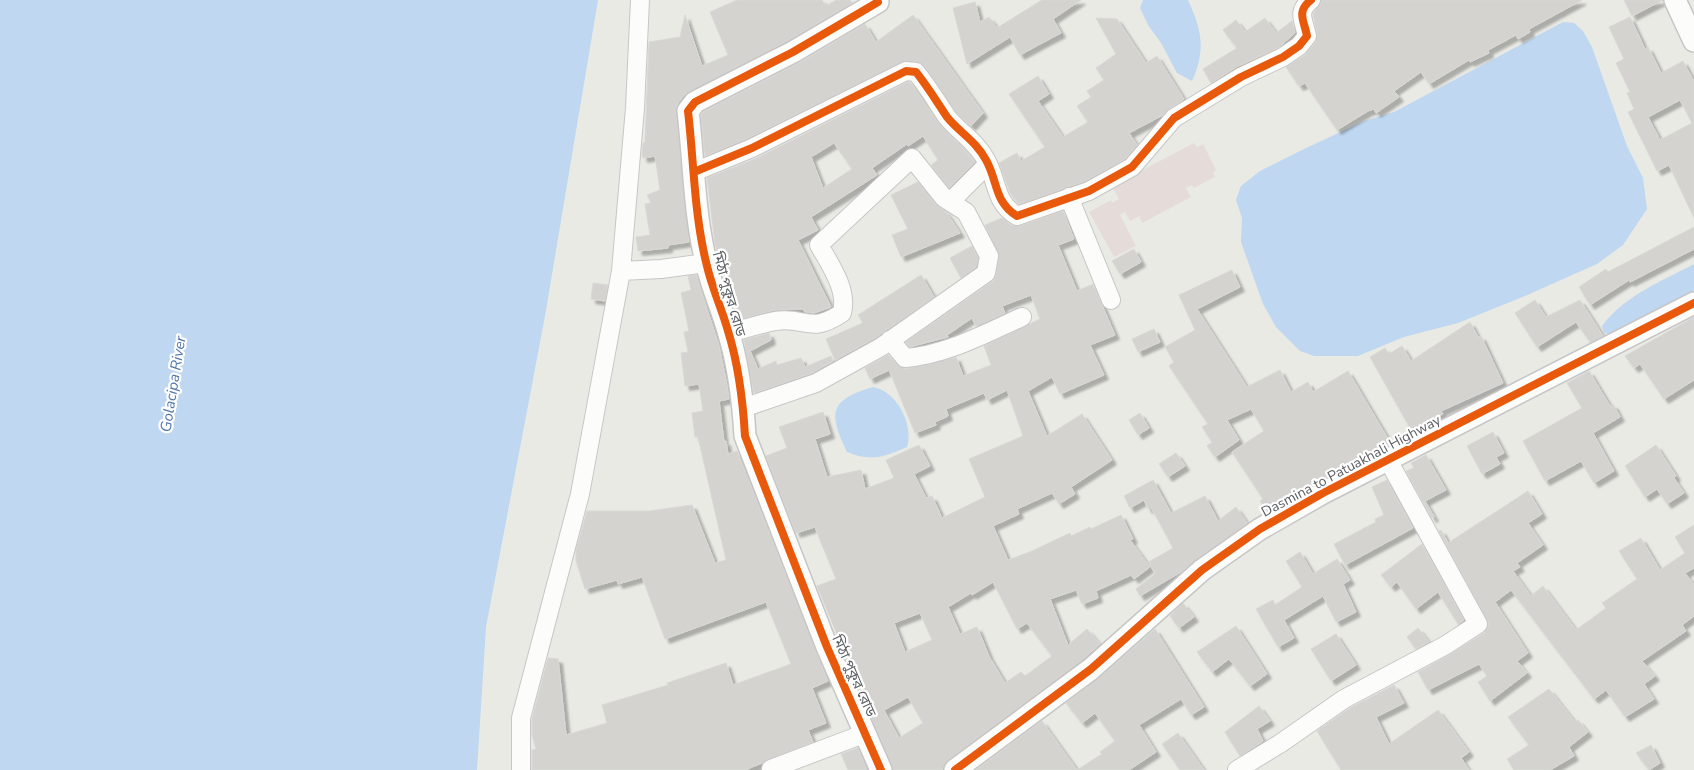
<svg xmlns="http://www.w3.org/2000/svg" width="1694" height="770" viewBox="0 0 1694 770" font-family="'Nunito Sans','Noto Sans Bengali',sans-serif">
  <defs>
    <filter id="shadow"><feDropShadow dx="4.5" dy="4.5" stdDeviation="1" flood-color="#0004"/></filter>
  </defs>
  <rect width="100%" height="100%" fill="#eaeae5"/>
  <!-- medical -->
  <path fill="#e5dcd9" d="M1194,143L1197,147L1203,144L1216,170L1213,172L1215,177L1194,188L1192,185L1186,188L1191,197L1142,223L1139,216L1130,221L1125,212L1120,215L1136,246L1114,257L1089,212L1111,200L1112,203L1119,199L1112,186Z"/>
  <!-- water -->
  <path fill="#bfd7f0" d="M0,0H598L545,316L486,627L477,770H0Z
    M1143,0H1188C1202,30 1206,50 1192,81L1177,73L1161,43L1148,25L1140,8Z
    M1563,22L1574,23L1583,31L1592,47L1627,146L1643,178L1647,209L1623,245L1597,264L1525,296L1458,323L1404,337L1358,356H1314L1300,351L1276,327L1263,304L1241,242L1242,218L1236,200L1241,186L1260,171L1302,150L1364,121L1394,112Z
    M1694,264V293L1611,336L1604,332L1602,326C1624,296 1662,281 1694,264Z
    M873,387C897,391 914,425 907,447C884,457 872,462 847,452C828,413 829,400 873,387Z"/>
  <!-- building -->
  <path fill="#d4d3d0" stroke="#d9d8d4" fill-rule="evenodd" filter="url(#shadow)" d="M737,0H822L826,6L836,0H850L852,3L787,41L685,94L678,103L676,112L689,242L668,245V248L638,251L636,237L650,235L645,204L651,203L647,195L660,190L655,156L643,158L642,153L643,143L645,142L649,42L680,37L685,15L702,66L728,55L710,12Z
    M1042,0H1081L1053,19L1061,33L1042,43L1020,55L1010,37L967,64L953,8L975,2L980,22L989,17L997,28Z
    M1321,0H1582L1529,29L1530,32L1518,39L1516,35L1488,50L1489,53L1470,62L1469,60L1429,84L1421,72L1394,91L1399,97L1376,113L1374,109L1368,111L1337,130L1305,83L1299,86L1286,67L1305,55L1316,42L1317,34L1313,14Z
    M1624,0H1663L1632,16Z
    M913,15L983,113L971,126L955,111L924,65L917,62L907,60L748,138L705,156L701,115L703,112L799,63L865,24L876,42Z
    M1630,17L1645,49L1648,47L1661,73L1683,61L1694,82V218L1669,165L1657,171L1628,112L1634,109L1627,93L1630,92L1616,63L1624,59L1609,27ZM1680,100L1692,123L1660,140L1648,117Z
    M1096,18L1117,19L1146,63L1157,56L1184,99L1163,115L1129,133L1137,145L1125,159L1085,181L1019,204L1010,193L999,163L1017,153L1021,161L1045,147L1009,94L1038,76L1049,94L1038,101L1063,137L1088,122L1077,106L1091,97L1087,91L1104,80L1096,68L1116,54Z
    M1265,18L1276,33L1292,21L1295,33L1278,48L1236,67L1211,83L1203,69L1237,48L1223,30L1236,20L1245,32Z
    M908,82L912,84L939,124L975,162L949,188L931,165L938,160L923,136L908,146L907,144L872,168L877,175L811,217L818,230L798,240L831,307L814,313L805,312L803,309L774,310L738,320L715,244L707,178L757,158ZM834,143L852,169L823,188L811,157Z
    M918,182L936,205L946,212L960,233L901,257L892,235L908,229L891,195Z
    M1063,211L1074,239L1058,245L1077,291L1093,284L1115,335L1090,345L1104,375L1060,394L1052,377L1028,391L1047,436L1082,414L1112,460L1071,487L1075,494L1059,504L1052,493L1017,509L1019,514L993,526L1008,560L1032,551L1070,533L1071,536L1090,527L1091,529L1121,515L1133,539L1130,540L1150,567L1134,579L1131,575L1096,591L1098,598L1082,604L1076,590L1050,599L1068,645L1087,629L1100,644L1083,659L948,760L943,770H893L817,586L836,579L820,540L815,527L796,533L766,456L787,448L779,427L823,412L830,434L815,439L827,477L861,470L865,489L894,478L886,460L919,445L930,466L914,474L926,498L932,496L942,518L985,497L969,459L1023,436L1007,390L987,400L984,393L946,409L948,416L935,422L936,425L915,433L889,370L870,379L865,368L888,355L897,365L906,369L956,357L963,376L991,365L984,346L1040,319L1031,295L1002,306L1005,313L976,326L972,318L947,335L948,337L909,347L906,342L993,281L996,275L999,257L985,225L1002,218L1011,225L1020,226ZM993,582L1017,629L1027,623L1052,656L1025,676L1021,672L1005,683L989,656L977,627L960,634L948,607L971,593L972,595ZM920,613L932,640L905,652L894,623ZM908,697L923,723L899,738L884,710Z
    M1694,227V249L1630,282L1629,280L1590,305L1579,287L1606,269L1608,272Z
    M972,246L978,258L976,267L961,278L950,258Z
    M1134,249L1141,262L1120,274L1112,261Z
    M1232,270L1240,287L1197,309L1247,387L1280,370L1291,392L1308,382L1313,392L1348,371L1391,444L1362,459L1361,457L1267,511L1260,501L1263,499L1232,452L1264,431L1251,409L1227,420L1239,440L1215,457L1207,446L1212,442L1202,427L1208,424L1169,366L1174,362L1165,347L1195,330L1179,295Z
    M696,275L719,346L727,385L729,399L719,401L724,442L726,441L728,454L737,451L828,681L812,688L826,723L808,730L813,742L745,770H532V750L536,749L532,735V719L548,658L558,659L566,735L607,723L602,705L668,685L667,683L726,663L733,685L791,664L766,602L665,639L642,577L618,584L617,580L585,589L576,561V550L587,511H649L692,505L715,563L726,560L698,437H695L692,413L703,411L699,384L685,386L681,353L688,352L684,332L689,331L681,293L691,290L688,276Z
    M921,275L934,297L875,338L835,360L826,339L863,323L858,315Z
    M593,283L608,285L605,301L591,299Z
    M1535,300L1546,317L1580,300L1603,336L1590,342L1576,322L1537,347L1515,313Z
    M1694,317V380L1664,399L1640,364L1634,368L1625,356Z
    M1470,322L1478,337L1481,336L1503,383L1441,411L1443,414L1410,428L1370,357L1385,348L1389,354L1402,346L1411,361Z
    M1154,329L1160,342L1138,352L1132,339Z
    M769,333L771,340L750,351L758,369L776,361L777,365L801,358L805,367L831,356L833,361L812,373L754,393L744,340Z
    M1589,371L1610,406L1613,404L1620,417L1593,433L1614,471L1594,483L1581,461L1545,481L1523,441L1582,408L1567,383Z
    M1140,413L1149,428L1138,435L1129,420Z
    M1493,432L1504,453L1496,457L1500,464L1482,474L1467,446Z
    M1656,445L1676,476L1674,478L1684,493L1667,504L1657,489L1645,497L1625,466Z
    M1176,453L1185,466L1168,477L1159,464Z
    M1426,455L1446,490L1425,501L1434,517L1432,518L1406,471L1414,468L1411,463Z
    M1153,480L1171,513L1205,496L1218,521L1236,507L1247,523L1181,572L1140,596L1136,589L1155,574L1149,562L1173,548L1151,507L1148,509L1144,500L1130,508L1124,496Z
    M1387,480L1413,528L1345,565L1334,544L1376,522L1375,519L1384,515L1372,487Z
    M1528,491L1542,514L1528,523L1543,545L1517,563L1520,567L1513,571L1531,596L1543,586L1576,630L1606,608L1602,603L1637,579L1619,551L1641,538L1660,570L1685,553L1675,537L1694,525V568L1685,573L1694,585V616L1682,625L1686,631L1642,661L1655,676L1644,684L1654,699L1625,717L1606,690L1594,699L1511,590L1495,602L1528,653L1517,661L1527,673L1490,701L1478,682L1487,676L1479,664L1428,690L1418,672L1451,654L1484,633L1489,624L1439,531L1441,530L1448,543Z
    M1422,544L1464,620L1458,624L1438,592L1416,609L1397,582L1391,587L1381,575Z
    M1300,552L1313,574L1337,559L1350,580L1343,584L1356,612L1336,622L1323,596L1284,620L1294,638L1278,647L1256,609L1273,600L1275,605L1302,587L1286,561Z
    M1183,603L1194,617L1179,628L1170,616Z
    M1236,626L1267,674L1250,686L1229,659L1212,672L1197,652Z
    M1418,628L1429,642L1416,649L1407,637Z
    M1155,629L1204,707L1191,715L1181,699L1139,725L1156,752L1129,770H976L1042,721L1077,770L1102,754L1100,752L1115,741L1095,713L1082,723L1066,703L1099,678Z
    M1336,634L1356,665L1331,681L1311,649Z
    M1394,685L1404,703L1376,717L1389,744L1438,710L1469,752L1461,758L1469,770H1341L1317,731L1350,708Z
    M1549,689L1575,722L1578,720L1588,732L1569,747L1574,756L1550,770H1514L1507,759L1529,745L1508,717Z
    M1259,706L1270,721L1257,729L1263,741L1240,756L1225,732Z
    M1178,733L1204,770H1180L1162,744Z
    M1651,745L1660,763L1649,770L1636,753Z
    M858,748L867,770H848L841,754Z"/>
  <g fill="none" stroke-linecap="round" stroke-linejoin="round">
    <defs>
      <path id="minor" d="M694,172L752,148L906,71L916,72C928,87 937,102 947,117C959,132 977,142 986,160C998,181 994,202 1017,216L1089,191L1132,167L1174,118L1241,77L1283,57L1299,46L1307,36C1304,20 1296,12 1311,0
        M1069,197L1111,300
        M951,201L988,164
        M621,271L661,269L706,263
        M729,333C744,329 760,324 775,321C806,316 809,335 842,313C848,289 830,265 819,245L912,158L944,198L966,212L989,256L986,273L881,347L816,383L743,408
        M890,340L905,358C946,355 986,333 1022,317
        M771,769L866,733
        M521,770V718L580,494L621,271L635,108L640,0
        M1237,770L1281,743L1344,699L1446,645L1478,624L1388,460"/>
      <path id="tertiary" d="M877,0L878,2L793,52L695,102L688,111C694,163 694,215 707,266C712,288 722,309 728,331C738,363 743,402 745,436L827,647L881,770
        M1675,0L1694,41
        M955,770L1091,669L1202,570L1260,529L1323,493L1694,303"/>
    </defs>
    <!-- minor casing -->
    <use href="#minor" stroke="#c6c6c6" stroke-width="20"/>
    <!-- tertiary casing -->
    <use href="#tertiary" stroke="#c6c6c6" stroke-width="24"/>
    <!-- minor -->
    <use href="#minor" stroke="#fcfcfb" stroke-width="18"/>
    <!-- tertiary -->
    <use href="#tertiary" stroke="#fcfcfb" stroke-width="21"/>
    <defs>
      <path id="cycleway" d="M877,0L878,2L793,52L695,102L688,111C694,163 694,215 707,266C712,288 722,309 728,331C738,363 743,402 745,436L827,647L881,770
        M694,172L752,148L906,71L916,72C928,87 937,102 947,117C959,132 977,142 986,160C998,181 994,202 1017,216L1089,191L1132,167L1174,118L1241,77L1283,57L1299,46L1307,36C1304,20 1296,12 1311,0
        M955,770L1091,669L1202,570L1260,529L1323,493L1694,303"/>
    </defs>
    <!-- cycleway casing -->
    <use href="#cycleway" stroke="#fff" stroke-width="11"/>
    <!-- cycleway -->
    <use href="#cycleway" stroke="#e8590c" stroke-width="8"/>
  </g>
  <g text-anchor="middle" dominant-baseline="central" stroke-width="4.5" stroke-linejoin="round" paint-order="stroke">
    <!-- street labels -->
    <g font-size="14" fill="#5b5e62" stroke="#fff">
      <text transform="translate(729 294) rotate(74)">মিঠা পুকুর রোড</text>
      <text transform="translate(1351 466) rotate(-28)">Dasmina to Patuakhali Highway</text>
      <text transform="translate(854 676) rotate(66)">মিঠা পুকুর রোড</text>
    </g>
    <!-- water labels -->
    <g font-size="15" font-style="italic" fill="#4f75ab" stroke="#fff">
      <text transform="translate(173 384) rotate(-81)">Golacipa River</text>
    </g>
  </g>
</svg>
